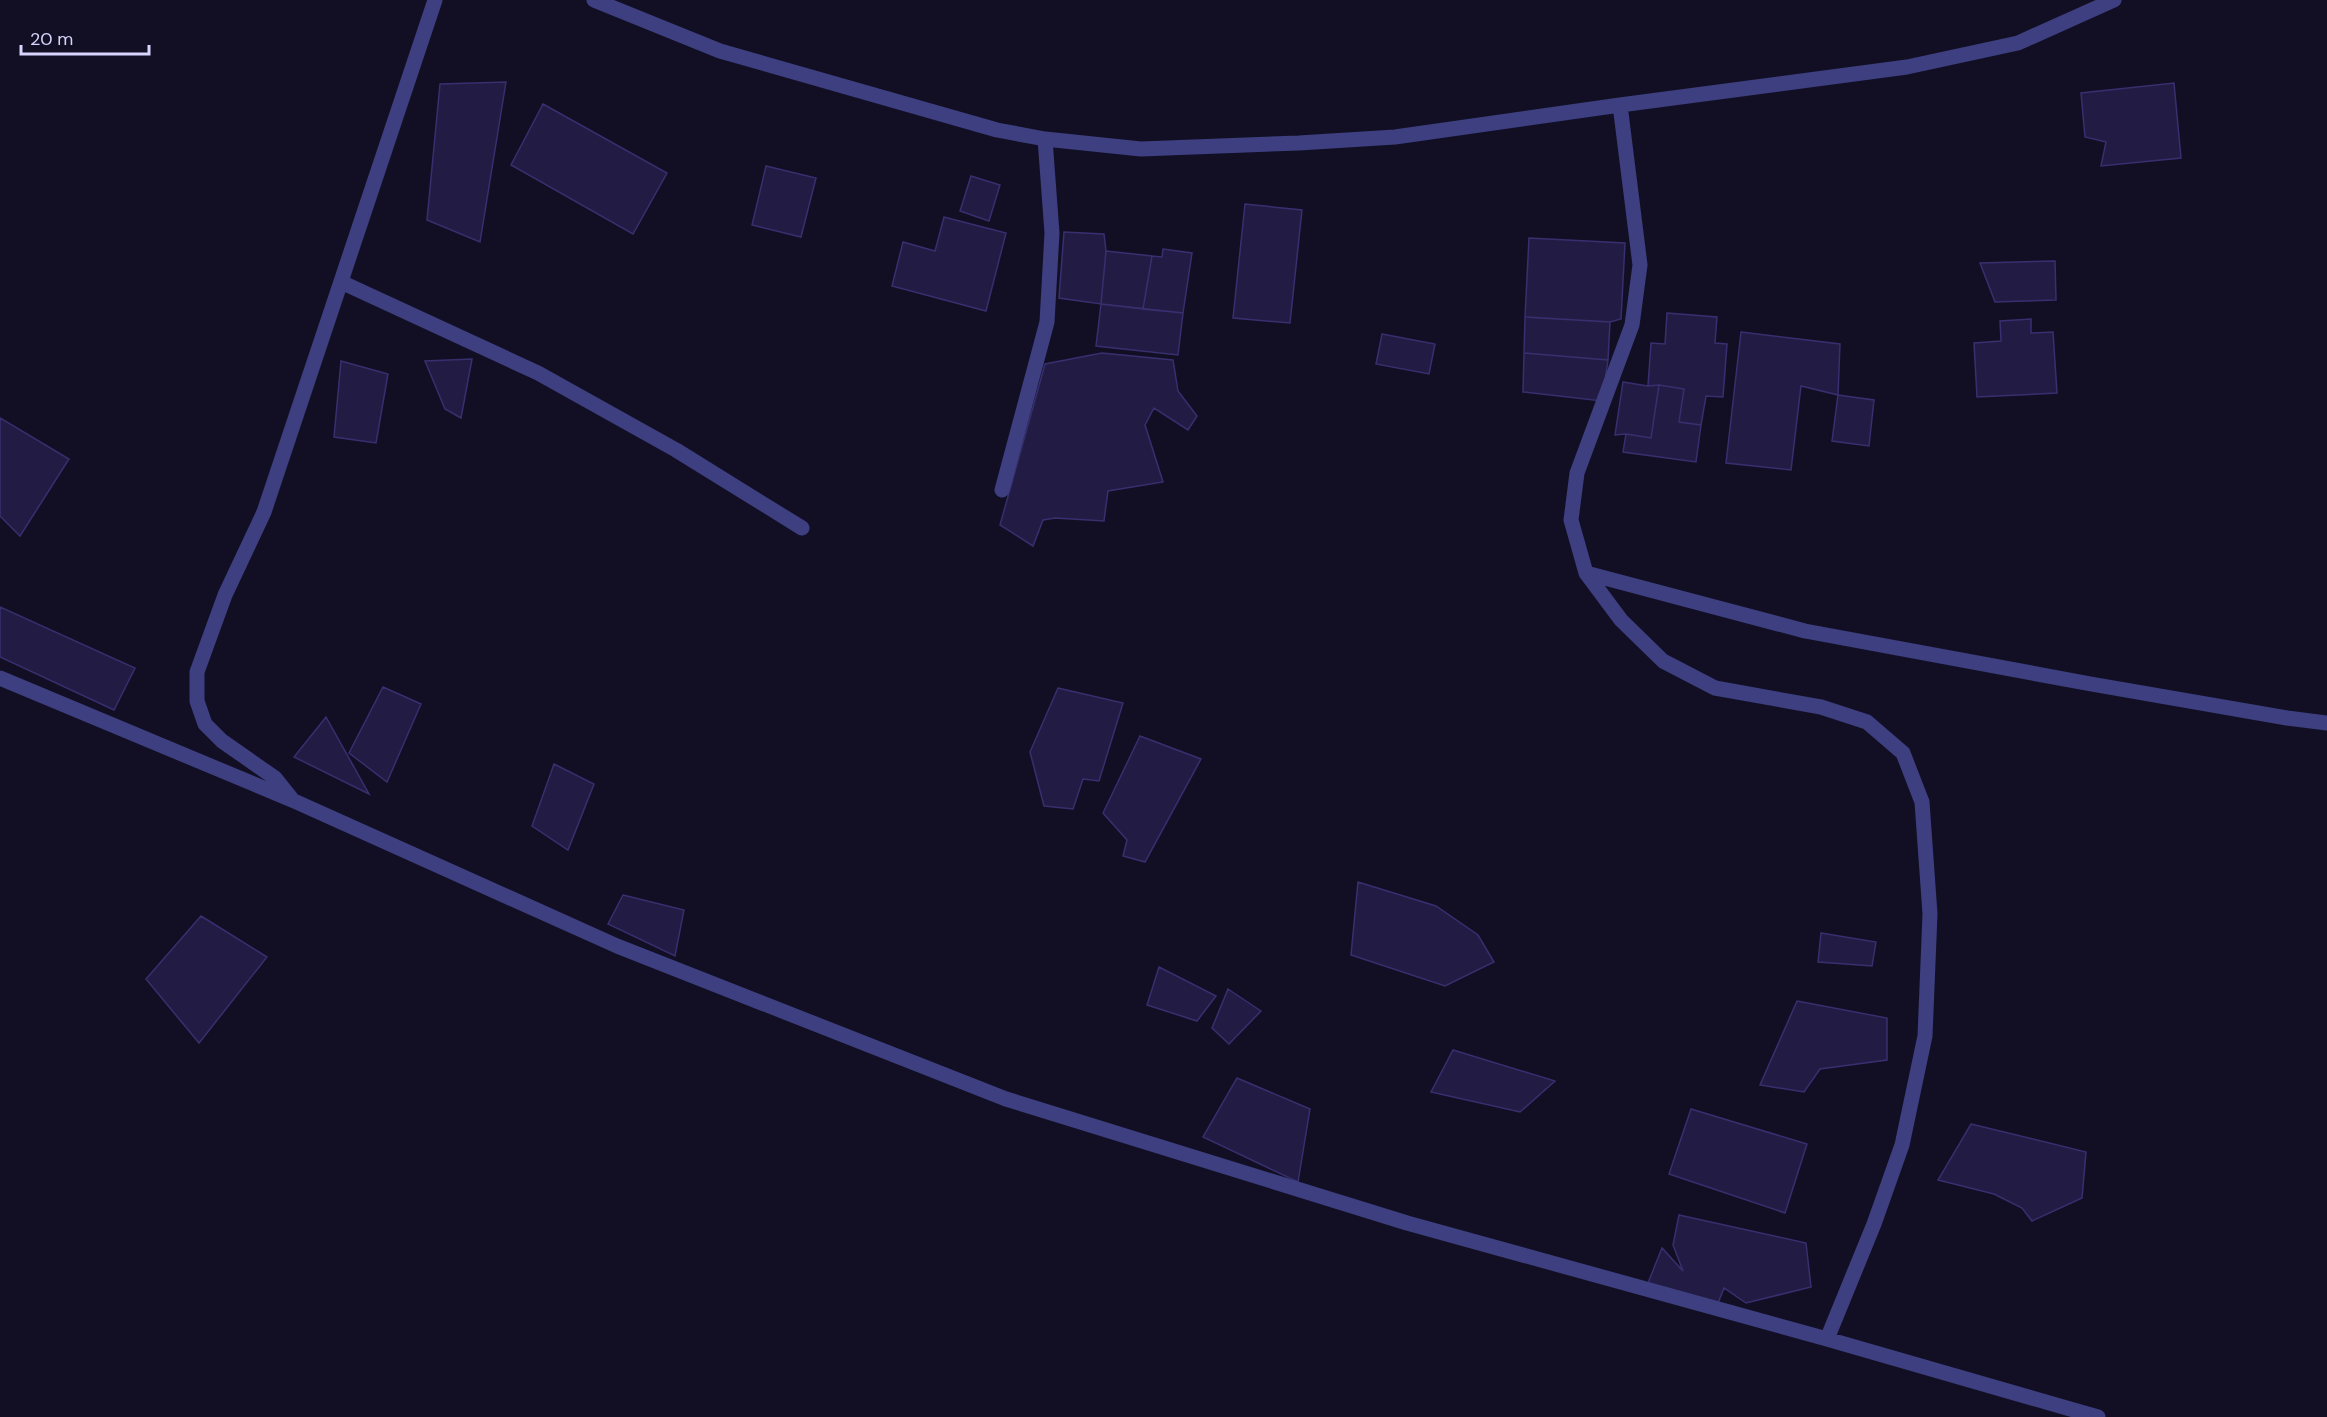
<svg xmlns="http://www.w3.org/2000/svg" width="2327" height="1417" viewBox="0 0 2327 1417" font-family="'DM Sans',sans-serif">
  <rect width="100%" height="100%" fill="#120f24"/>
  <!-- building -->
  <path fill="#221c44" stroke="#382f6f" stroke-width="1.5" d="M506,82L480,242L427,220L440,84Z
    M2174,83L2181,158L2101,166L2106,142L2085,137L2081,93Z
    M543,104L667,173L633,234L511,165Z
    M766,166L816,178L801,237L752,225Z
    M971,176L1000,185L989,221L960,211Z
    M1245,204L1302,210L1290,323L1233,318Z
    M944,217L1006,233L986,311L892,286L903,242L935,251Z
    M1064,232L1104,234L1106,251L1101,304L1059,298Z
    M1529,238L1625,243L1621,319L1610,322L1525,317Z
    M1163,249L1192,253L1183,313L1143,309L1152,256L1162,257Z
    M1106,251L1152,256L1143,309L1101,304Z
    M2055,261L2056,300L1995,302L1980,263Z
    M1101,304L1183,313L1178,355L1096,346Z
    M1667,313L1717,317L1715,343L1727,344L1723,397L1706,396L1701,425L1679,422L1684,389L1659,385L1648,386L1651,343L1665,344Z
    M1525,317L1610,322L1608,360L1524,353Z
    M2031,319V333L2053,332L2057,393L1977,397L1974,343L2001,341L2000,321Z
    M1741,332L1840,344L1838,395L1801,386L1791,470L1726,463Z
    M1382,334L1435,344L1429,374L1376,364Z
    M1102,353L1173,360L1178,391L1197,416L1188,430L1154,408L1145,425L1163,482L1108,491L1104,521L1055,518L1043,520L1033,546L1000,525L1045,364Z
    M1524,353L1608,360L1602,401L1523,392Z
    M472,359L461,418L445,409L425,361Z
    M341,361L388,374L376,443L334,437Z
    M1623,382L1648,386L1659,385L1651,438L1626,434L1615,435Z
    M1659,385L1684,389L1679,422L1701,425L1696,462L1623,452L1626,434L1651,438Z
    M1838,395L1874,400L1869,446L1832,441Z
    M0,418L69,459L20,536L0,516Z
    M0,607L135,668L114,710L0,657Z
    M383,687L421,704L387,782L349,753Z
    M1058,688L1123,703L1099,781L1083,779L1073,809L1044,806L1030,752Z
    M326,717L369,794L294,757Z
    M1140,736L1201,759L1145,862L1123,856L1127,840L1103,813Z
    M554,764L594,784L568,850L532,826Z
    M1358,882L1436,906L1478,935L1494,962L1445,986L1351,955Z
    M623,895L684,910L675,956L608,924Z
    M201,916L267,957L199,1043L146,979Z
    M1821,933L1876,942L1872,966L1818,962Z
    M1159,967L1216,996L1197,1021L1147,1005Z
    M1228,989L1261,1011L1229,1044L1212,1028Z
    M1797,1001L1887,1018V1060L1820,1069L1804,1092L1760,1085Z
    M1453,1050L1555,1081L1520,1112L1431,1092Z
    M1237,1078L1310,1109L1298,1182L1203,1137Z
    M1691,1109L1807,1144L1785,1213L1669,1174Z
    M1971,1124L2086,1152L2082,1198L2032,1221L2022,1208L1994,1194L1938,1180Z
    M1679,1215L1806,1243L1811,1287L1746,1303L1724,1288L1718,1303L1648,1283L1662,1248L1683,1271L1673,1245Z"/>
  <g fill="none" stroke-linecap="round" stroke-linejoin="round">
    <!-- minor -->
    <path stroke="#3d3f80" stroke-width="15" d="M594,0L720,51L997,130L1045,139L1141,149L1299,143L1395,137L1620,105
      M341,282L538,373L676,450L802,528
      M1002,490L1047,322L1052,233L1045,139
      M1586,573L1805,631L2091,684L2287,718L2327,723
      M0,678L292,800L617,946L1006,1099L1407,1223L1827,1339L2098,1417
      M291,798L275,778L222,741L205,724L197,701V672L225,595L264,512L435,0
      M1827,1339L1874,1224L1902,1145L1925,1036L1930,914L1922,802L1903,753L1867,722L1821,707L1715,688L1663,661L1621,620L1586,573L1571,520L1577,473L1632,325L1640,265L1620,105L1907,67L2018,43L2114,0"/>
  </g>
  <!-- scale -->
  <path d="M21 45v9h128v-9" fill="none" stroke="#d6d4fd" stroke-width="3"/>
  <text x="30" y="45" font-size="18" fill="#d6d4fd" stroke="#120f24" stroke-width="4.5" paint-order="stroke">20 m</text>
</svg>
